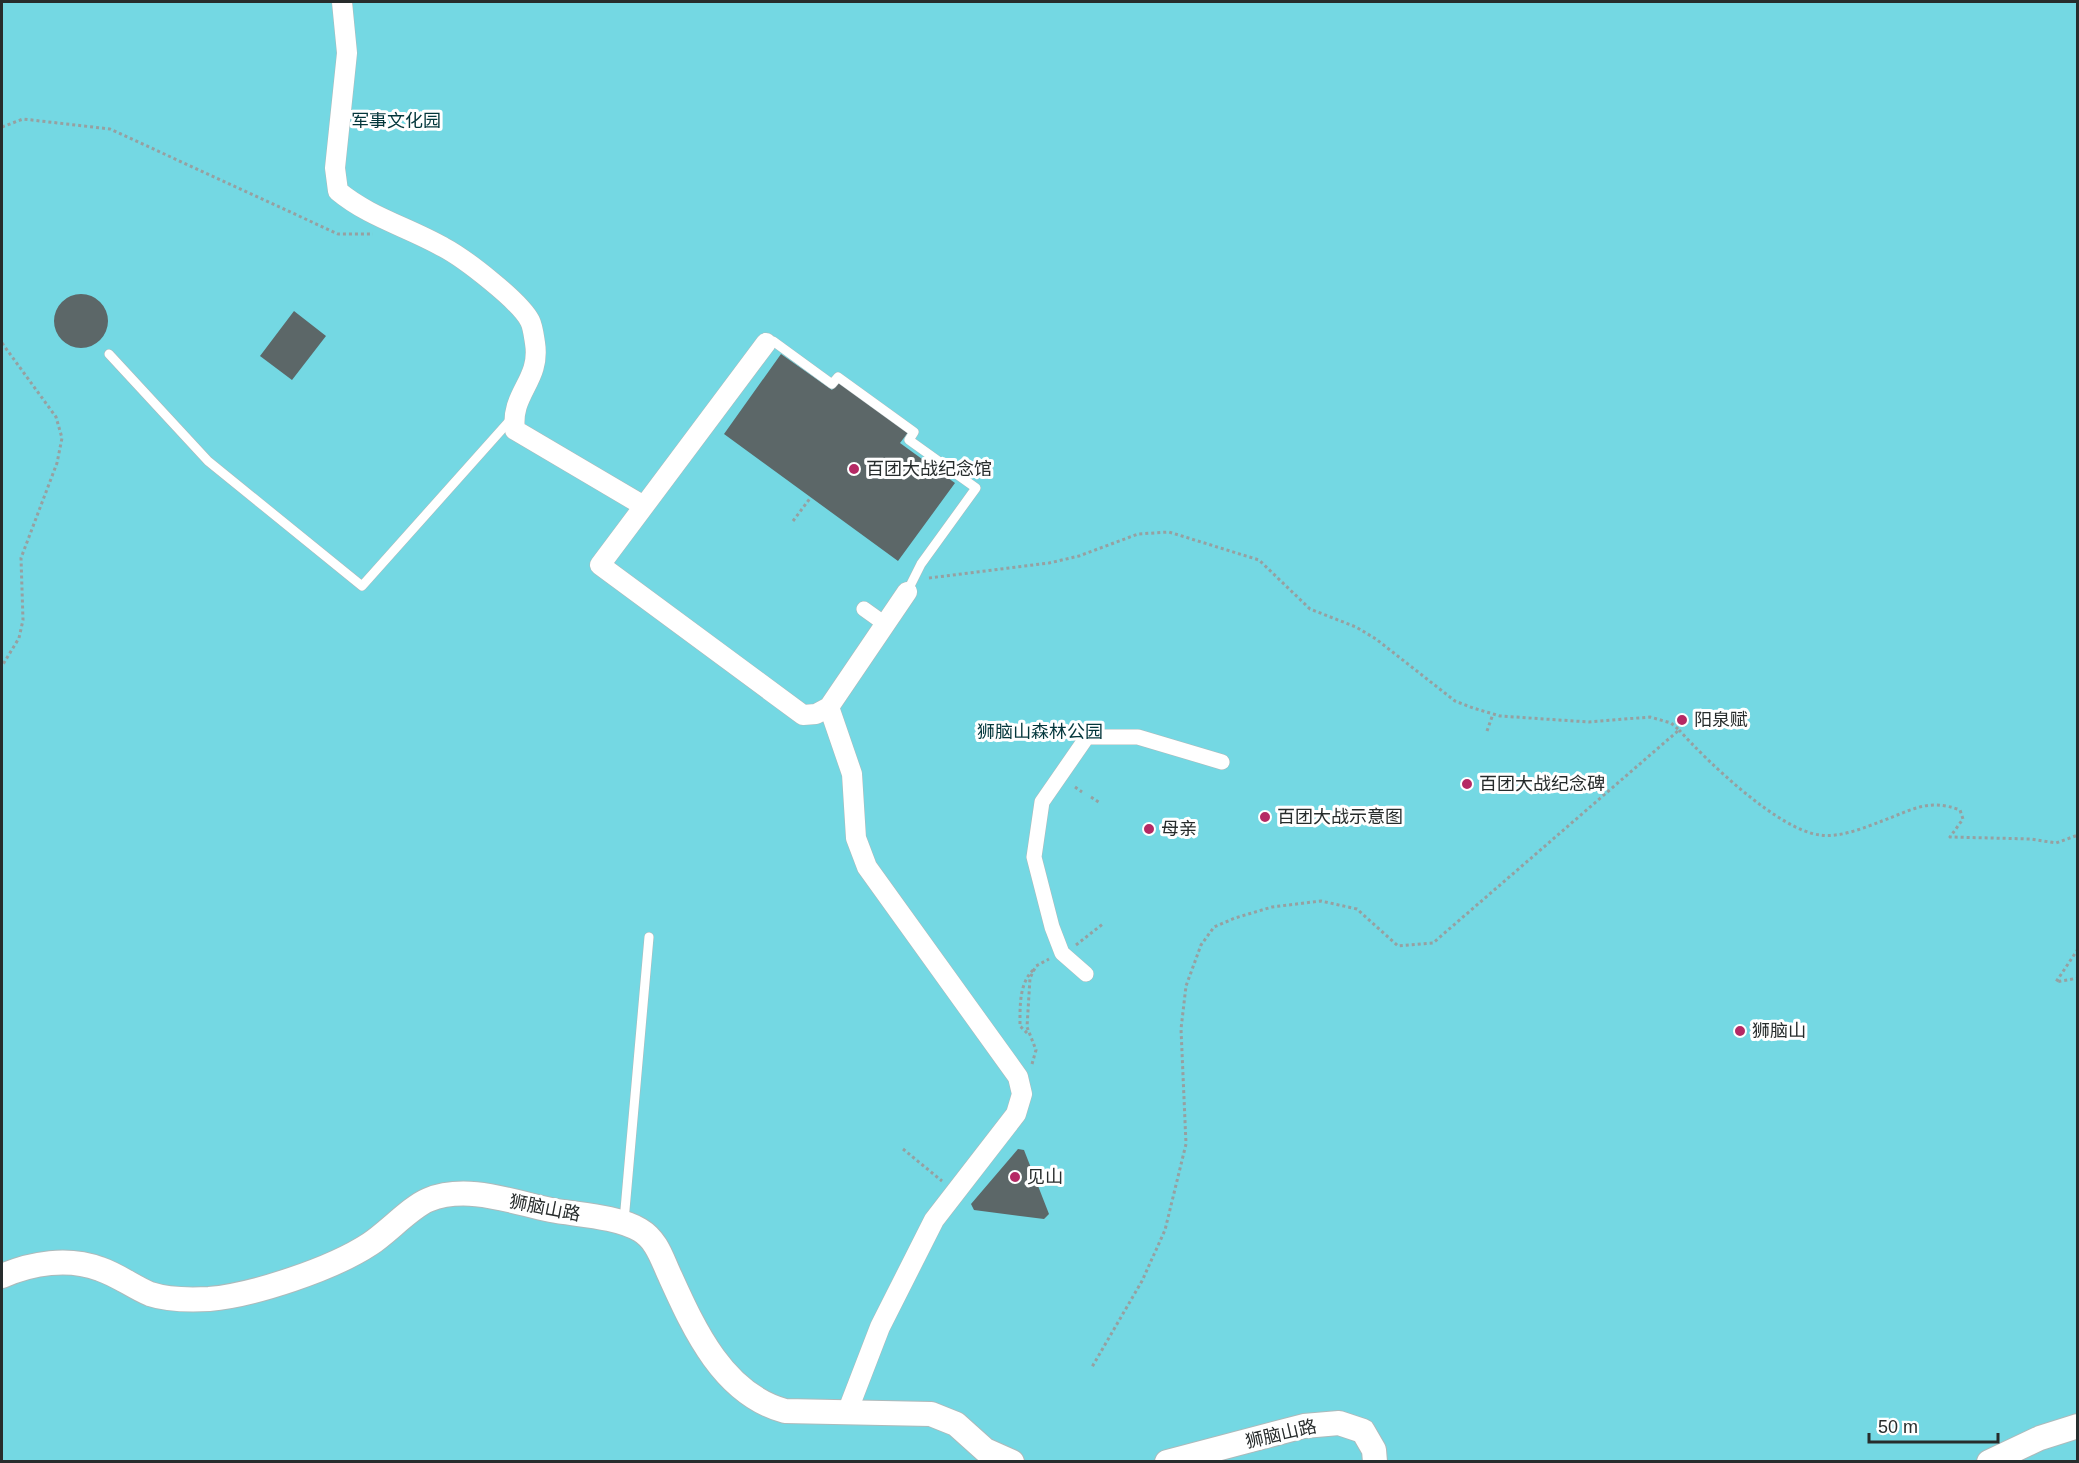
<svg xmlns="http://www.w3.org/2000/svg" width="2079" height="1463" viewBox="0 0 2079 1463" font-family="Helvetica,'Noto Sans SC',sans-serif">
  <rect width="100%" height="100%" fill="#e8f5f7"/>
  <!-- green -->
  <path fill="#74d8e3" d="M2,2H2077V1461L2,1462Z"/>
  <!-- building -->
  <path fill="#5c6768" d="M54 321a27 27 0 1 1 54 0a27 27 0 1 1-54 0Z
    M294,311L326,336L292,380L260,356Z
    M781,354L832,390L839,380L909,431L900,443L955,483L898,561L724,434Z
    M1018,1149L1024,1150L1049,1214L1044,1219L974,1210L971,1204Z"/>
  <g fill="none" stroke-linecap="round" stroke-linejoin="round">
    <defs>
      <path id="service" d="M766,343L773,341L832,384L838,377L914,432L909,440L976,488L921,564L907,592
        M109,354L208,461L362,586L513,417
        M624,1221L649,937"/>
      <path id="pedestrian" d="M864,609L885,624
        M1086,974L1062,953L1052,927L1034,857L1042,802L1087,737H1138L1222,762"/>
      <path id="minor" d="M342,2L347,53L335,168L338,191C369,217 408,227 443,247C464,258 520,301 530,321C533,327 534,337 535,343C541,381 510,393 515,430L644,506
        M766,343L600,565L803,715L816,714L829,707L852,774L856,838L867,867L1018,1077L1022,1094L1016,1114L934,1220L880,1327L848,1410
        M829,707L907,592"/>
      <path id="tertiary" d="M2,1276C32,1263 68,1257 100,1269C118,1275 133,1287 150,1294C168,1300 190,1300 209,1299C254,1295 332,1269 370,1244C387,1233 411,1207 428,1200C467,1184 512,1202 551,1210C578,1215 616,1216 640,1230C657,1240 662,1259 670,1276C694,1329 723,1394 785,1411L931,1414L956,1424L985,1450L1012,1462
        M1167,1462L1304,1426L1339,1423L1363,1431L1374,1450L1375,1462
        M1989,1462L2040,1438L2078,1426"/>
    </defs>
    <!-- service casing -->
    <use href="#service" stroke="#adbabb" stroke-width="10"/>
    <!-- pedestrian casing -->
    <use href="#pedestrian" stroke="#adbabb" stroke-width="16"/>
    <!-- minor casing -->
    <use href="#minor" stroke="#adbabb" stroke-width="21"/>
    <!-- tertiary casing -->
    <use href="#tertiary" stroke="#adbabb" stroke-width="26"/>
    <!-- path -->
    <path stroke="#96a0a1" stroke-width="3" stroke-dasharray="3 3" stroke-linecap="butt" d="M2,127L23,119L110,129L338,234H373
      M2,343L56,417L62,438L57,463L21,558L23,620L19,638L2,666
      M793,521L811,497
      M929,578L1049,563L1079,556L1138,534L1169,532L1259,560L1310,609L1356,627L1376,639L1455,701L1473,708L1500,716L1589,722L1650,717L1671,723L1679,730L1433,943L1398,946L1357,909L1321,901L1272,907L1235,918L1214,927L1201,945L1186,986L1181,1029L1186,1144L1165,1230L1142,1281L1092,1367
      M1679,730C1707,761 1778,830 1820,835C1839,838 1864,828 1882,821C1912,810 1928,798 1960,810L1963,819L1950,837L2031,839L2056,843L2078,835
      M1487,731L1493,714
      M1075,787L1082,792
      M1091,797L1100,803
      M1076,945L1104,923
      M2078,949L2056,982L2078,978
      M1027,1033L1020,1026C1020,1006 1019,983 1034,969
      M1032,1064L1036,1050L1027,1027L1030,978L1036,966L1049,959
      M903,1149L942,1181"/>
    <!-- service -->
    <use href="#service" stroke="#fff" stroke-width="9"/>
    <!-- pedestrian -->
    <use href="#pedestrian" stroke="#fff" stroke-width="15"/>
    <!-- minor -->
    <use href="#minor" stroke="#fff" stroke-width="20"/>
    <!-- tertiary -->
    <use href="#tertiary" stroke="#fff" stroke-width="24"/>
  </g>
  <!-- markers -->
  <g fill="#b52964" stroke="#fff" stroke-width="2">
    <circle cx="854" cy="469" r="6"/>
    <circle cx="1682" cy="720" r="6"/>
    <circle cx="1467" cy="784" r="6"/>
    <circle cx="1265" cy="817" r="6"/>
    <circle cx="1149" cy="829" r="6"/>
    <circle cx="1740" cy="1031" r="6"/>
    <circle cx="1015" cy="1177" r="6"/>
  </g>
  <g text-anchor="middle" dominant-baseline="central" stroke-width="6" stroke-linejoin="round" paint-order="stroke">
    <!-- park labels -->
    <g font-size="18" fill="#03363b" stroke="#fff">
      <text x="396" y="121">军事文化园</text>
      <text x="1040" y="732">狮脑山森林公园</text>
    </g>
    <!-- poi labels -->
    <g font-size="18" fill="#272c2c" stroke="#fff" text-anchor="start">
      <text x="866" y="469">百团大战纪念馆</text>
      <text x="1694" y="720">阳泉赋</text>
      <text x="1479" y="784">百团大战纪念碑</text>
      <text x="1277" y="817">百团大战示意图</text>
      <text x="1161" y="829">母亲</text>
      <text x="1752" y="1031">狮脑山</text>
      <text x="1027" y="1177">见山</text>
    </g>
    <!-- street labels -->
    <g font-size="18" fill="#272c2c" stroke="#fff">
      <text transform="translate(545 1208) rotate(11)">狮脑山路</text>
      <text transform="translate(1281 1434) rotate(-13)">狮脑山路</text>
    </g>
  </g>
  <!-- border -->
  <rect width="2079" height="1463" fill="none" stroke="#272c2c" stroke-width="6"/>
  <!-- scale -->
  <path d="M1869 1433v9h129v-9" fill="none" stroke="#272c2c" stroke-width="3"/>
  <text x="1878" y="1433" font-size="18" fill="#272c2c" stroke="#ffffff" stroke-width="4.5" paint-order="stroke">50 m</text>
</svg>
